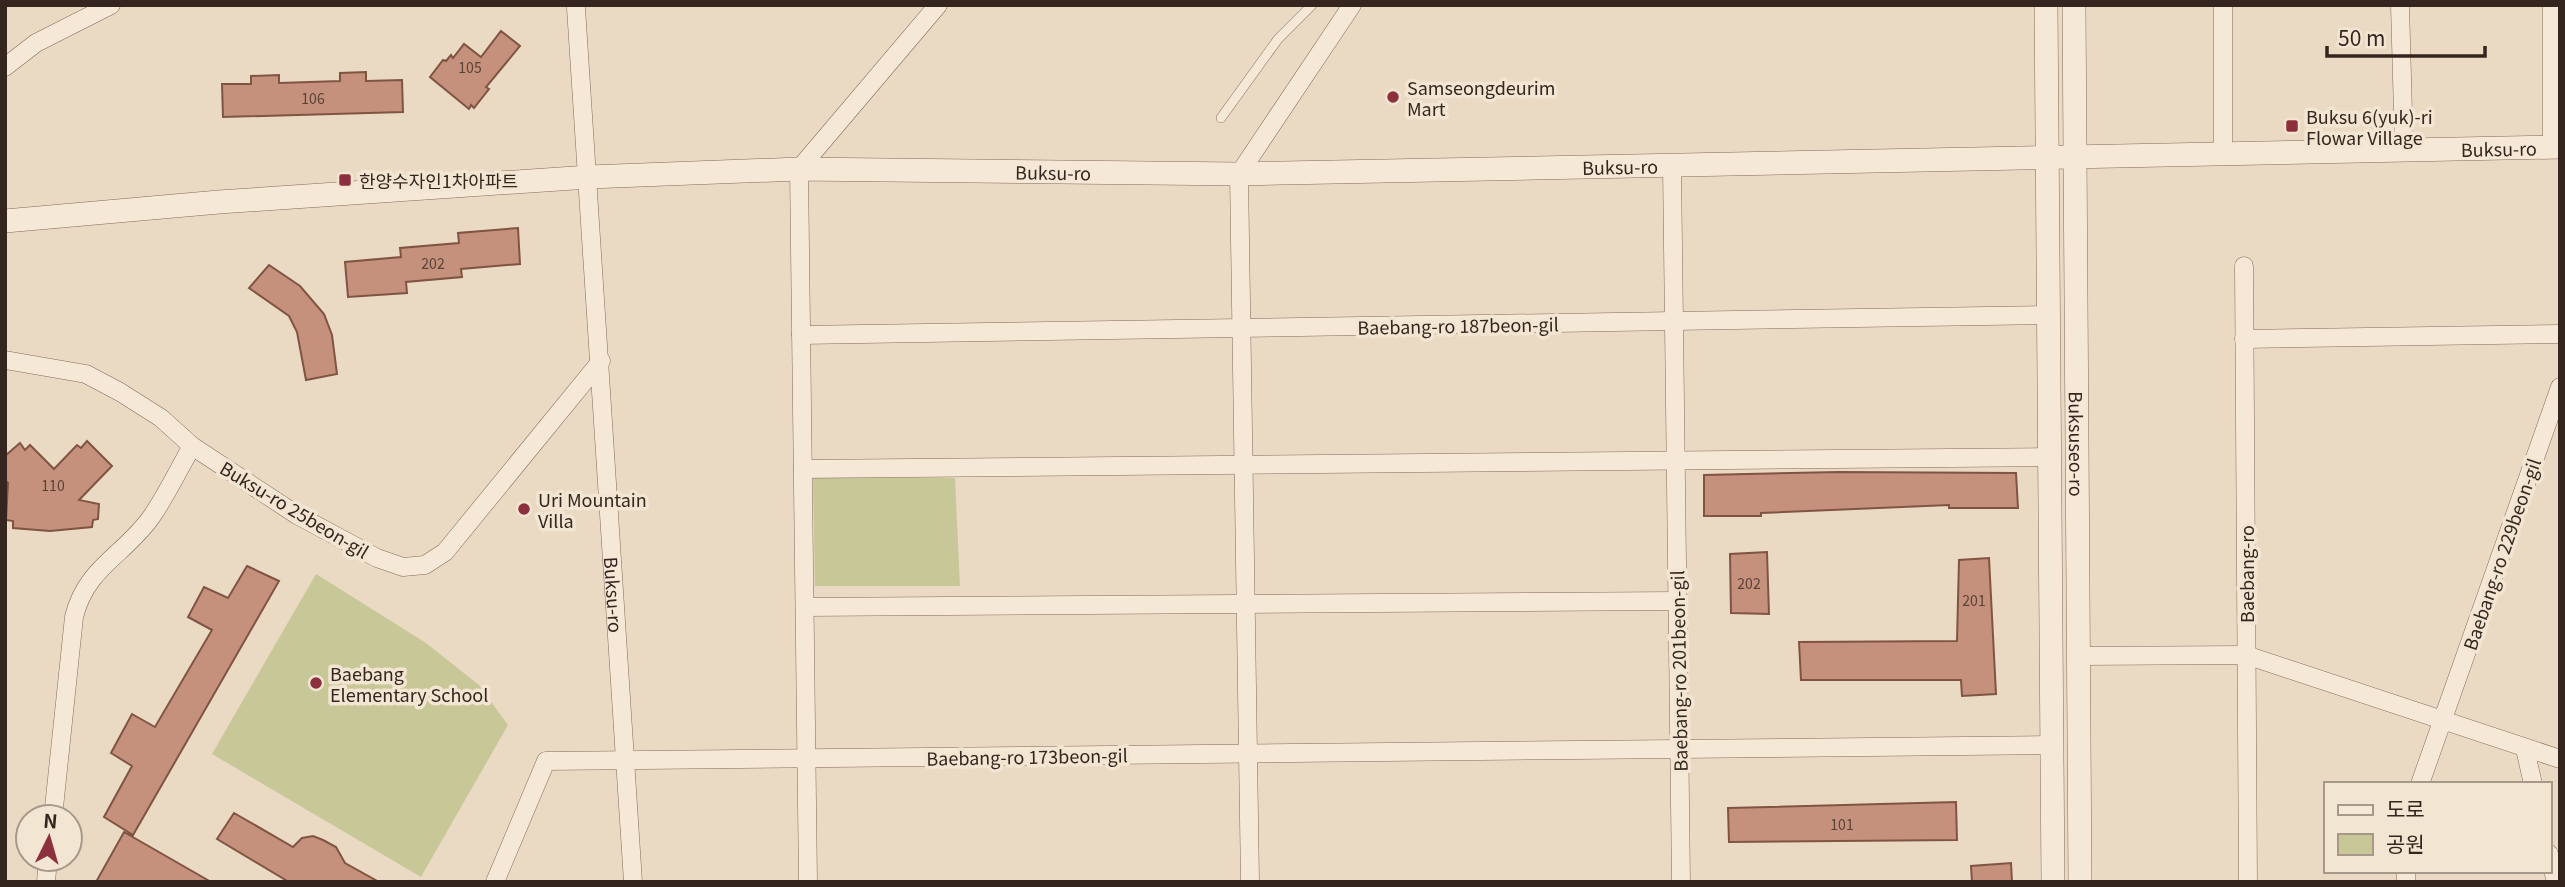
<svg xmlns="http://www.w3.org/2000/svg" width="2565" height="887" viewBox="0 0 2565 887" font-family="Georgia,'Noto Sans KR',serif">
  <rect width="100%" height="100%" fill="#eadac3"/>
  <!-- green -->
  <path fill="#c7c798" d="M813,477L955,478L960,586H815Z
    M316,574L426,643L479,685L508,725L421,877L212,754Z"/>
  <!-- building -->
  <path fill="#c5917c" stroke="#805443" stroke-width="2" d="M501,31L520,46L486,87L489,89L474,108L471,105L469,109L430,77L443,60L446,61L451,55L453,58L464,44L481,57Z
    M366,72V81L402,80L403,112L223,117L222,84H251V76L279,75V83L340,81V73Z
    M518,228L520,264L461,269L462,277L406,282L407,293L348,297L345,262L401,257L400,248L459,243L458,233Z
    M269,265L300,286L324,314L332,335L337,374L306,380L297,332L289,316L249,288Z
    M87,441L112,466L79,500L99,504L98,519L93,520L92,527L50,531L13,528V521L6,520L8,483L5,480V456L20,443L25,450L30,445L54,469L77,445L81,448Z
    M1839,472L2016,473L2018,508H1949V505L1761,513V516H1704V475Z
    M1767,552L1769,614L1731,613L1730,554Z
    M1989,558L1996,694L1962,696L1961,680H1801L1799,642L1957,641L1959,560Z
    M247,566L279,581L133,835L104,817L132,766L111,753L132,714L155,727L212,630L188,617L204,587L228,598Z
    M1956,802L1957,840L1729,842L1728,808Z
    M234,813L293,847L302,838L313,836L323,840L336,847L345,863L379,882H289L217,839Z
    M124,832L211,882H96Z
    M2011,863L2012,882H1972L1971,866Z"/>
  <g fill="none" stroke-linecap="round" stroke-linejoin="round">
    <defs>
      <path id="service" d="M1221,118L1278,39L1312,5"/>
      <g id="minor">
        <path d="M2400,5L2404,150"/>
        <path d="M2552,5V148"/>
        <path id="s1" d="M576,8L633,882"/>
        <path d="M5,67L36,43L111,5"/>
        <path d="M2223,153V5"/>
        <path d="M1672,166L1681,882"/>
        <path d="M2244,266L2248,882"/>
        <path d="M801,335L2048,315"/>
        <path d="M2244,339L2560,334"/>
        <path d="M5,360L86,374L120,392L161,418L192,446L297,515L377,558L403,567L425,565L445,552L601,361"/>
        <path d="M803,469L2049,457"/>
        <path d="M805,607L1677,601"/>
        <path d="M2078,656L2246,655L2560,759"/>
        <path d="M2525,749L2533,784"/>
        <path d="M2420,784L2560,387"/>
        <path d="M53,817L74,617C86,567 125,555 152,516C167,494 179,469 192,446"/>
        <path d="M2549,854L2556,882"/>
        <path d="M2406,871V882"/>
        <path d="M46,882L48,859"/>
        <path d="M495,882L546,761L2052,745"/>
        <path d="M808,882L799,169L938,5"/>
        <path d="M1250,882L1239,174L1352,5"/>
      </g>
      <g id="tertiary">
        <path d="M2046,5L2053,882"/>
        <path id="s2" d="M2074,5L2080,882"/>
        <path id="s3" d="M5,221L219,202L589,177L799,169L1239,174L2560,147"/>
      </g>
    </defs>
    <!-- service casing -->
    <use href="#service" stroke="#836b5b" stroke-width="10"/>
    <!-- minor casing -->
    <use href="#minor" stroke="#836b5b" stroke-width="19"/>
    <!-- tertiary casing -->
    <use href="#tertiary" stroke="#836b5b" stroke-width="24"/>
    <!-- service -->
    <use href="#service" stroke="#f6e8d6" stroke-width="9"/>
    <!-- minor -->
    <use href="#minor" stroke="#f6e8d6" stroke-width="18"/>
    <!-- tertiary -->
    <use href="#tertiary" stroke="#f6e8d6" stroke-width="23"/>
  </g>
  <!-- markers -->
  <g fill="#8d303d" stroke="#f2e5d2" stroke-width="2.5">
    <circle cx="1393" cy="97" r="7"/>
    <rect x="2285" y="119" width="14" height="14" rx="3.5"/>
    <rect x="338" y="173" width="14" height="14" rx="3.5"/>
    <circle cx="524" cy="509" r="7"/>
    <circle cx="316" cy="683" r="7"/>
  </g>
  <g text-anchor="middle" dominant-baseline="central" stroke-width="7" stroke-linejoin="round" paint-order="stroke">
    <!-- number labels -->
    <g font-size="14" fill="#584136">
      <text x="470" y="67">105</text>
      <text x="313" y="98">106</text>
      <text x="433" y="263">202</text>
      <text x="53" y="485">110</text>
      <text x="1749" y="583">202</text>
      <text x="1974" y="600">201</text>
      <text x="1842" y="824">101</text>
    </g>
    <!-- poi labels -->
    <g font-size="18" fill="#34261e" stroke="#f2e5d2" text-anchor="start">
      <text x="1407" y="87">Samseongdeurim<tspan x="1407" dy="21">Mart</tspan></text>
      <text x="2306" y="116">Buksu 6(yuk)-ri<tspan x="2306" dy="21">Flowar Village</tspan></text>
      <text x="359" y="180">한양수자인1차아파트</text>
      <text x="538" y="499">Uri Mountain<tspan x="538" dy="21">Villa</tspan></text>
      <text x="330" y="673">Baebang<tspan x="330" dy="21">Elementary School</tspan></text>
    </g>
    <!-- street labels -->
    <g font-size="18" fill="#34261e" stroke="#f2e5d2">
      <text stroke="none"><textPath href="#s3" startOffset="2496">Buksu-ro</textPath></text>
      <text stroke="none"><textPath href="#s3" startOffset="1617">Buksu-ro</textPath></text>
      <text stroke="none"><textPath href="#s3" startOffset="1050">Buksu-ro</textPath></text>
      <text transform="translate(1458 325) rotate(-1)">Baebang-ro 187beon-gil</text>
      <text stroke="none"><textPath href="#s2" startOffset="439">Buksuseo-ro</textPath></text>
      <text transform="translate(295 509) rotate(31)">Buksu-ro 25beon-gil</text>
      <text transform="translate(2501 554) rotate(-71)">Baebang-ro 229beon-gil</text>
      <text transform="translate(2246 574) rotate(-90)">Baebang-ro</text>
      <text stroke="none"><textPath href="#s1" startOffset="588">Buksu-ro</textPath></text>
      <text transform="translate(1678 671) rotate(-91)">Baebang-ro 201beon-gil</text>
      <text transform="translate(1027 756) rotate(-1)">Baebang-ro 173beon-gil</text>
    </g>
  </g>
  <!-- border -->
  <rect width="2565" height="887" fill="none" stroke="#34261e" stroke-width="14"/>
  <!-- legend -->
  <rect x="2324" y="782" width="228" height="91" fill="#f2e5d2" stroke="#a6998a" stroke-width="2"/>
  <rect x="2338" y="805" width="35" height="10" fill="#f6e8d6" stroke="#a6998a" stroke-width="2"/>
  <text x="2386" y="817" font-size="21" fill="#34261e">도로</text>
  <rect x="2338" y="834" width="35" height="21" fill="#c7c798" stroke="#a6998a" stroke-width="2"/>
  <text x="2386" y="852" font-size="21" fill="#34261e">공원</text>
  <!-- north arrow -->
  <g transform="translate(49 838) rotate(5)"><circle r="33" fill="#f2e5d2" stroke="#a6998a" stroke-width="2"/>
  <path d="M0-5L12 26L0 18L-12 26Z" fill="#8d303d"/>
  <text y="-10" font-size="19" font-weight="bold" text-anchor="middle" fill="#34261e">N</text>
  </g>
  <!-- scale -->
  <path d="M2327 46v10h158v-10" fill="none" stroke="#34261e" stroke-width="3.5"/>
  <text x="2338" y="46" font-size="21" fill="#34261e" stroke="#f2e5d2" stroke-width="5" paint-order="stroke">50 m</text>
</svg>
